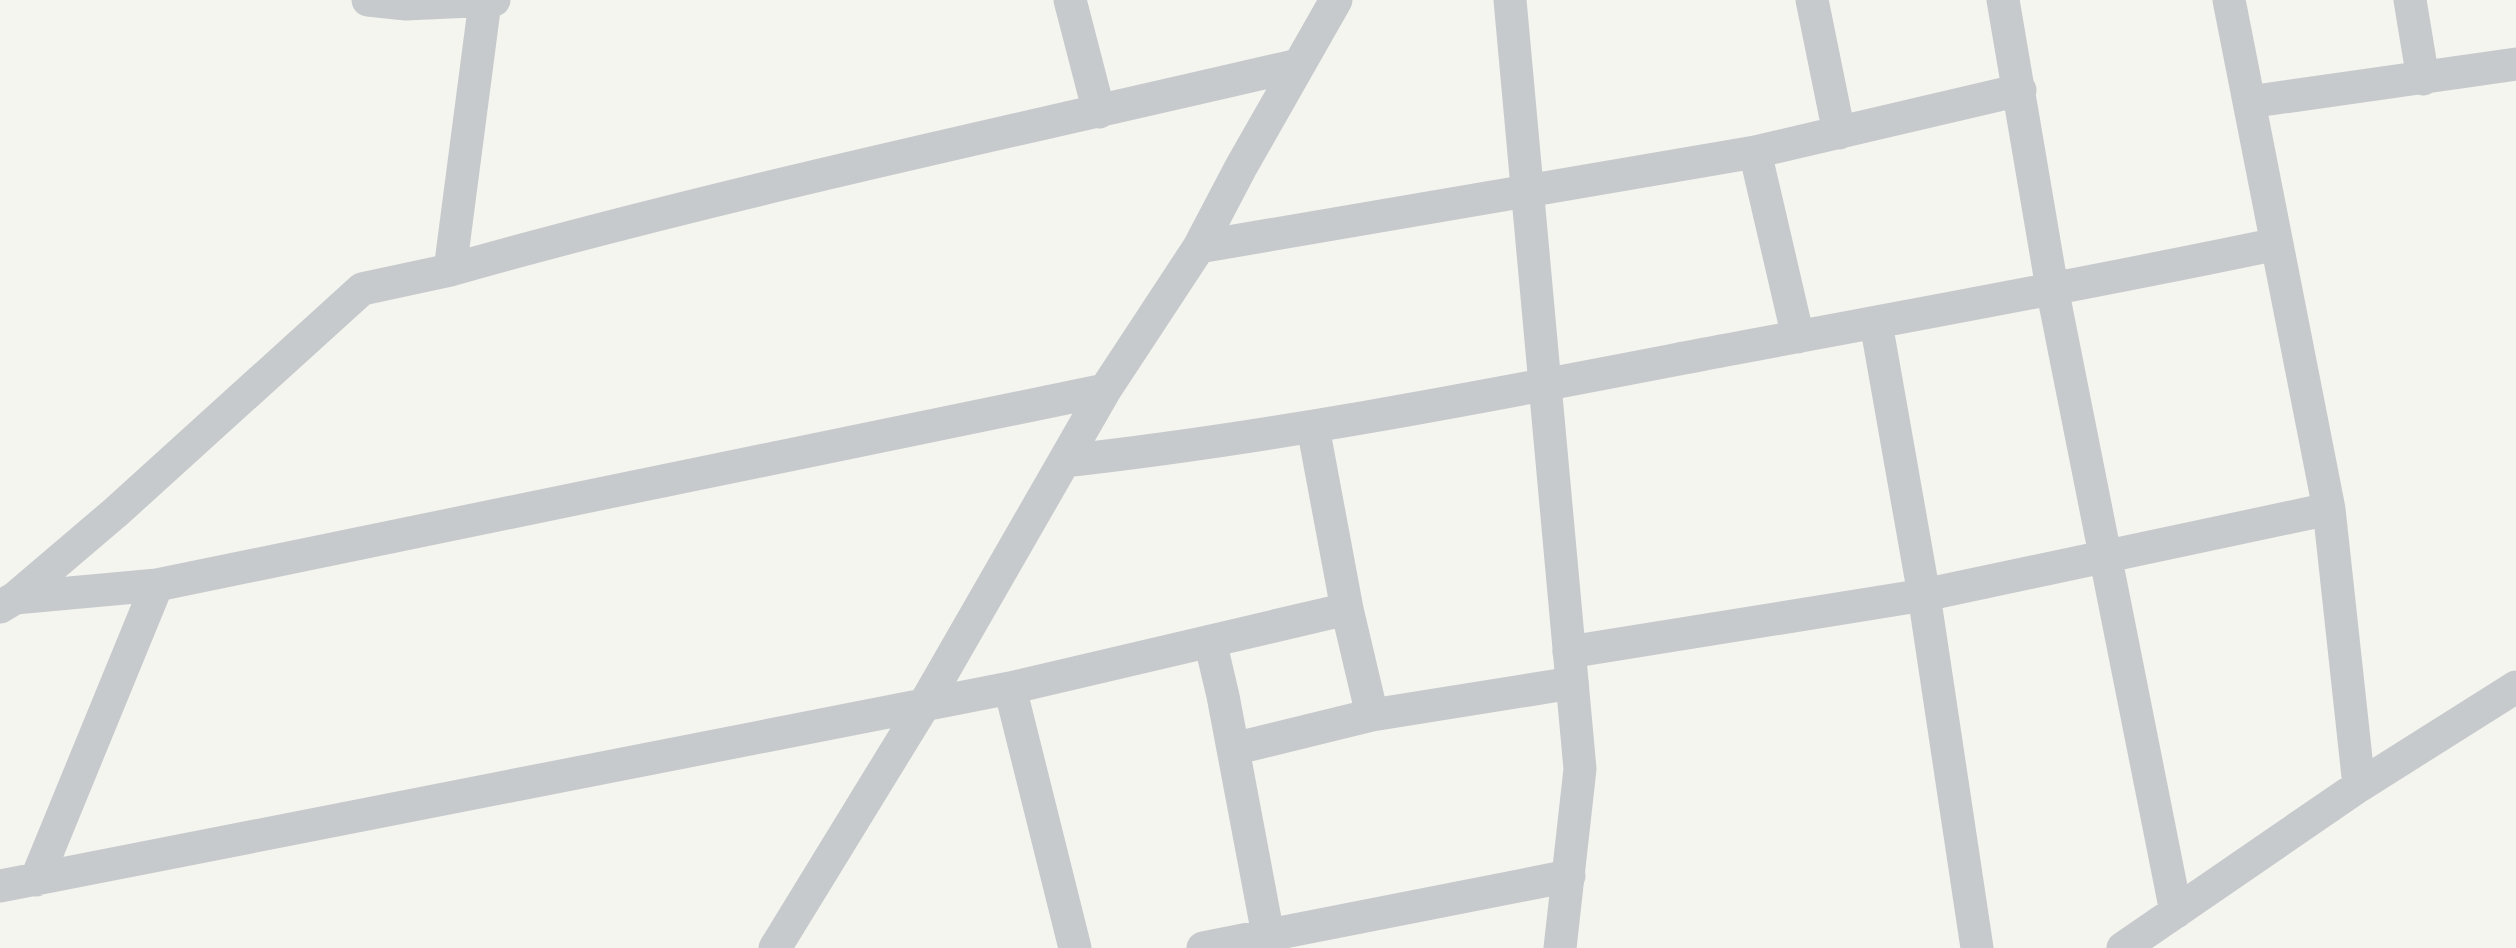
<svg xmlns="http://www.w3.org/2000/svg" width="2516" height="948" viewBox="0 0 2516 948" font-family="Helvetica,sans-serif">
  <rect width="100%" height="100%" fill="#f5f5f0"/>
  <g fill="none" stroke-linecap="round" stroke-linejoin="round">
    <!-- minor -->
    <path stroke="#c7cacd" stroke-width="33" d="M368,0L406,4L494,0
      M1070,0L1099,112
      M1812,0L1839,133
      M2003,0L2052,288L2176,912
      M2229,0L2329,509L2359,786
      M2410,0L2423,79
      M2249,102L2516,64
      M1755,152L1798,337
      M1199,247L1755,152L2020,90
      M450,270C730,191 1015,131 1298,65
      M1876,323L1924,595L1977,948
      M1313,427L1347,609
      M1064,461C1279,437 1492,395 1705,354C1896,318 2087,284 2277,244
      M15,598L157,585
      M0,607L15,598L116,512L362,289L450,270L485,2
      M1210,641L1223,696L1268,935
      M1569,652L1924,595L2329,509
      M1010,688L1075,948
      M1233,749L1372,715L1572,683
      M36,880L157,585L1105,390
      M0,886L1010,688L1347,609L1372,715
      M775,948L924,705L1105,390L1199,247L1241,167L1336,0
      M1203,948L1569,876
      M2123,948L2359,786L2516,687"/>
    <!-- tertiary -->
    <path stroke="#c7cacd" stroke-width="33" d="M1510,0L1580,769L1560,948"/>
  </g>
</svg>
